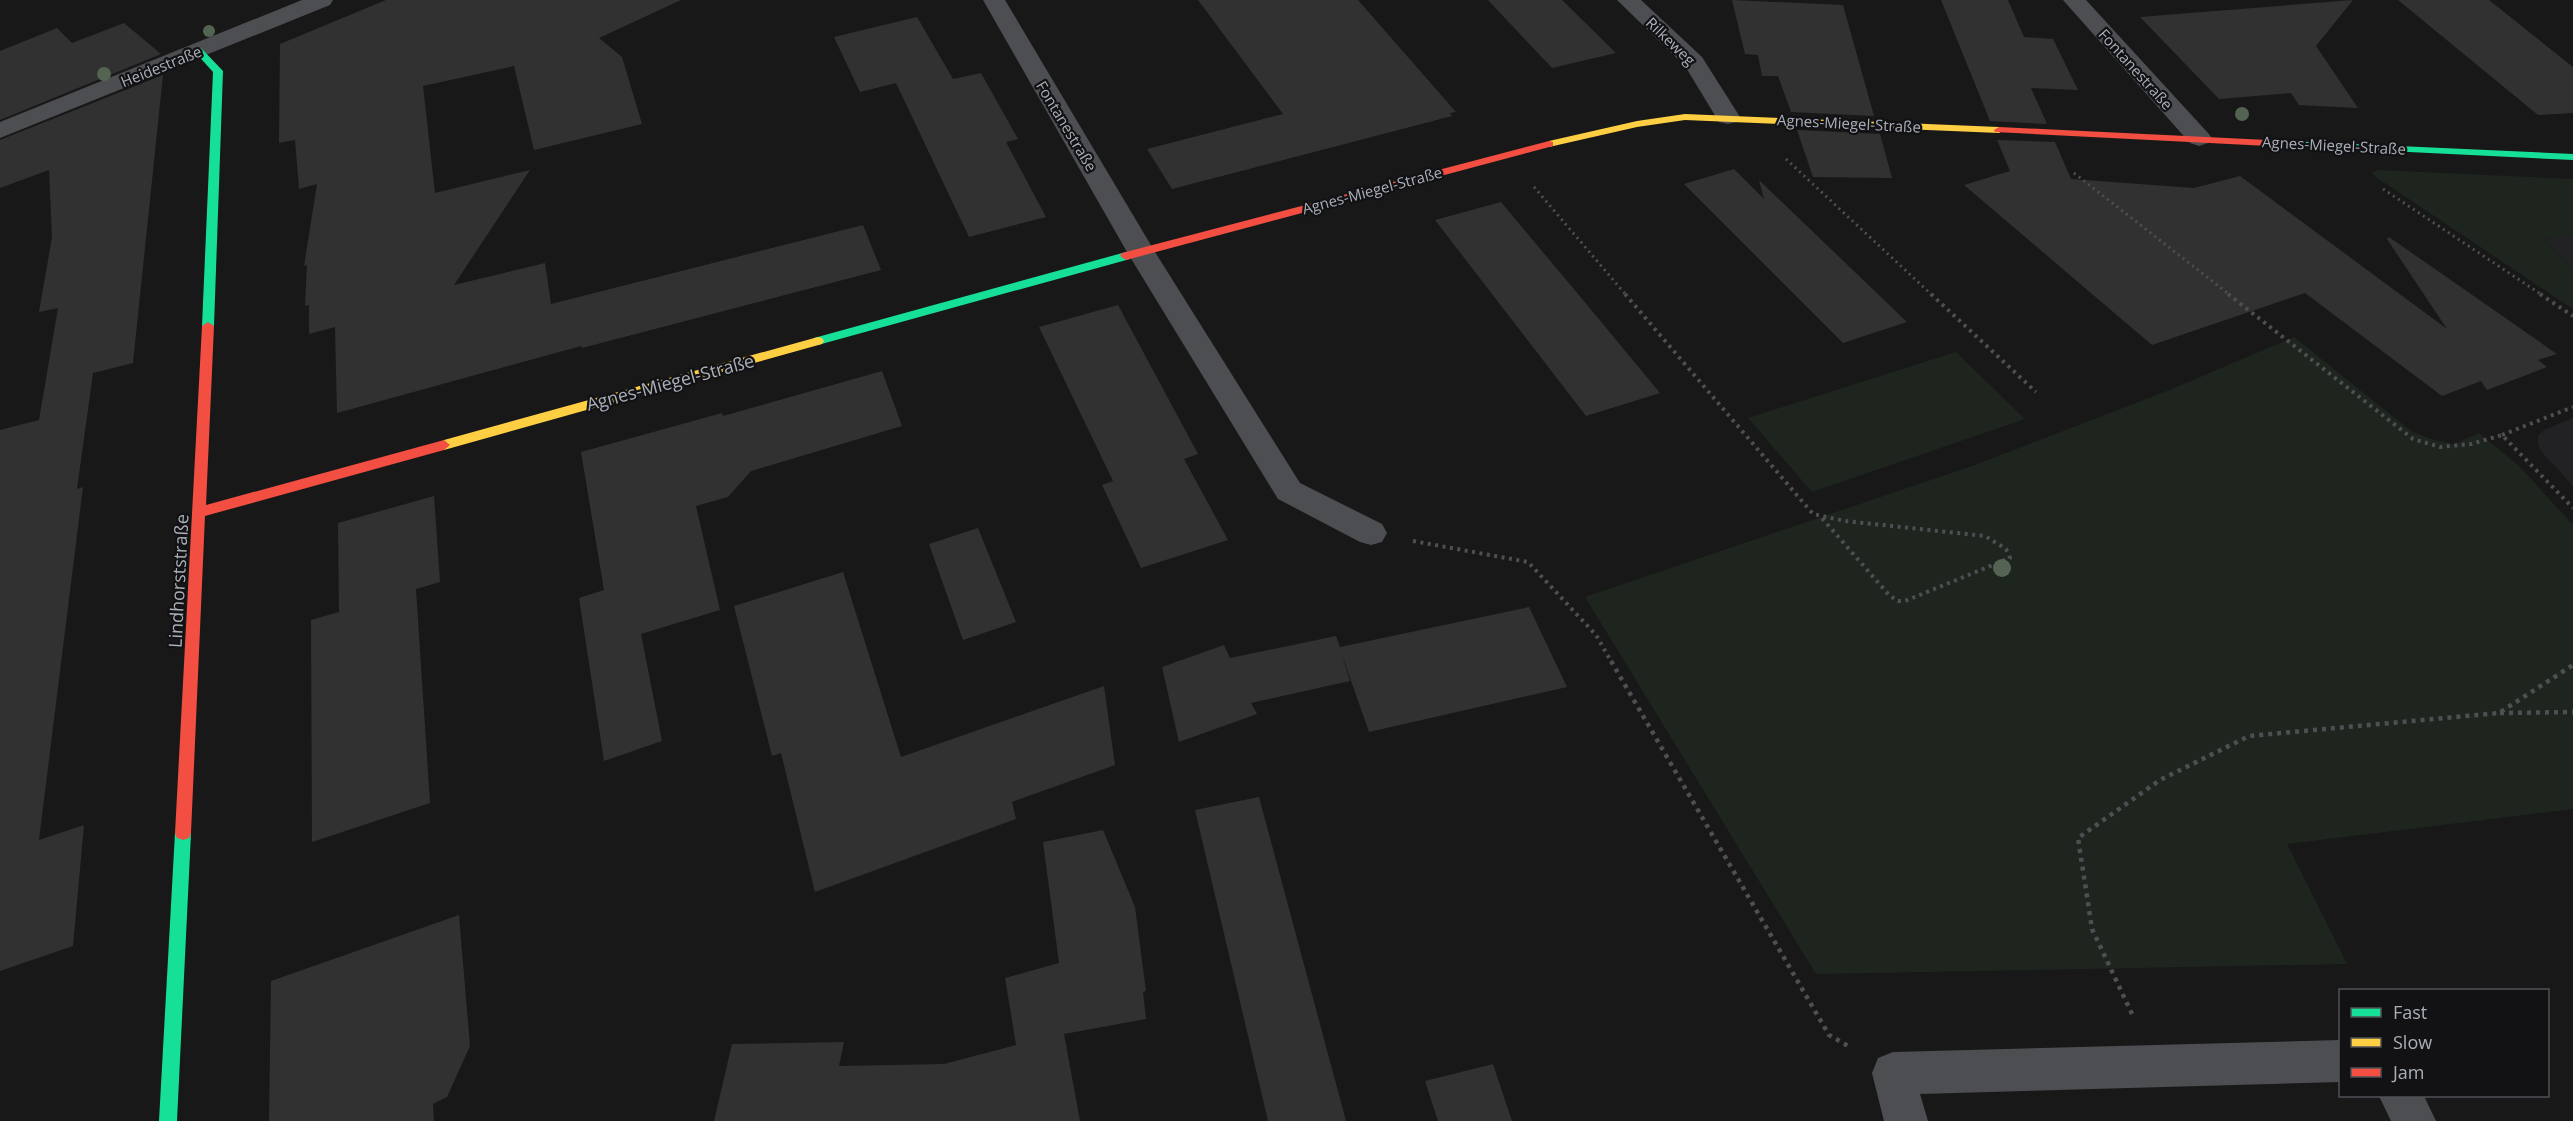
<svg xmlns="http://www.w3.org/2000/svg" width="2573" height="1121" viewBox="0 0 2573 1121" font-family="'Open Sans',sans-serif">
  <rect width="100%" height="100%" fill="#181818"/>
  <!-- built -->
  <path fill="#222224" d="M2573,236V268L2542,239Z
    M2573,418V486L2540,450L2538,443V436L2544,430Z"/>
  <!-- green -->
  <path fill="#1e251f" d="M2377,170L2573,179V236L2542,239L2573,268V309L2376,177L2372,173Z
    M2294,337L2411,431L2431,439L2454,444L2479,433L2520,467L2573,525V809L2287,844L2347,964L1816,974L1585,597L1975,465L2172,389Z
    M1956,352L2025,419L1812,492L1748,418Z"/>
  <!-- building -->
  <path fill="#313132" d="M386,0H681L599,38L622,57L642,124L534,150L514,66L423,86L435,193L530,170L454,285L545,263L551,304L863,225L881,270L582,348L581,346L337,413L335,327L309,334V305L305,306L307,265L304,266L317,184L299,189L295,140L279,143L280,44Z
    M1198,0H1358L1456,112L1450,113L1452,116L1172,189L1147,149L1283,114Z
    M1488,0H1562L1616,53L1552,68Z
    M1732,0L1843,5L1874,116L1791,112L1778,76H1762L1758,55L1745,54Z
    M1941,0H2008L2024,37L2053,39L2078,90L2031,88L2047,124L1990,121Z
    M2353,0L2316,46L2358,108L2299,105L2291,93L2219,99L2140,17Z
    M2398,0H2489L2573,67V113L2538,115Z
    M917,17L953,79L981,73L1018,139L1006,142L1046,217L969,237L896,83L860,92L834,37Z
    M124,23L161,54L0,120V51L57,28L72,43Z
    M163,75L133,363L93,373L77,489L83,487L39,840L84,825L73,946L0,971V430L39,420L58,308L39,312L52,237L49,170L0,188V140Z
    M1797,130L1880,134L1892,178L1813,177Z
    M1997,140L2055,142L2071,179L2194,188L2240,176L2447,329L2387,239L2389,237L2557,354L2538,360L2547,367L2487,390L2481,381L2442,396L2305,293L2152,345L1964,185L2010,171Z
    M1734,169L1764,199L1759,180L1907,322L1843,343L1684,184Z
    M1501,202L1588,306L1660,393L1586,416L1435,220Z
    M1118,305L1198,454L1184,459L1228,540L1141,568L1102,485L1113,481L1039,327Z
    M882,371L902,426L751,471L728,497L696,506L720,610L641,634L662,741L604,761L579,598L604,590L581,452L722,413L723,416Z
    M434,496L440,582L416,589L430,803L312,842L311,620L339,612L338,523Z
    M978,528L1016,622L963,640L929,544Z
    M843,572L901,757L1104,686L1115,765L1012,802L1016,819L815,892L781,753L772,756L734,606Z
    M1529,607L1567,687L1369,732L1341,652L1350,681L1251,703L1257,714L1179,742L1162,667L1224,645L1230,658L1336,636L1340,647Z
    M1259,797L1306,972L1346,1121H1268L1195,810Z
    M1103,830L1135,907L1146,991L1143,992L1146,1019L1064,1034L1080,1121H714L732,1044L844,1042L839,1066L944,1064L1016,1045L1005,978L1059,963L1043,842Z
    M459,915L470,1046L447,1097L433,1104L434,1121H269L271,981Z
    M1493,1064L1512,1121H1438L1425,1081Z"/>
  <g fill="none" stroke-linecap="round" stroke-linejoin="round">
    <!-- path-far2 -->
    <path stroke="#4e4f52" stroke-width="3" stroke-dasharray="2 4" stroke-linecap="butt" d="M1786,159L1932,295
      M2074,173L2230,295
      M1534,187L1626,295
      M2383,189L2542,295"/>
    <!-- path-far1 -->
    <path stroke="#4e4f52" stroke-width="4" stroke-dasharray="3 4.5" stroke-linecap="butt" d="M1625,294L1813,514L1845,521L1985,536L2006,549L2010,558L1905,601H1898L1889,595L1821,517
      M1931,294L2036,392
      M2228,294L2413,439L2440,447L2471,444L2502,435L2573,508
      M2540,294L2573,316
      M2502,435L2573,407
      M1413,541L1528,562L1596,635L1612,663"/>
    <!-- path -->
    <path stroke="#4e4f52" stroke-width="4.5" stroke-dasharray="4 5" stroke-linecap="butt" d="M1611,661L1829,1035L1850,1047
      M2500,713L2573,712
      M2132,1014L2092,929L2078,838L2160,780L2249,736L2499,713L2573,665"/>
    <!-- lane -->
    <path fill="#4c4e51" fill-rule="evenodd" d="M2340,1040V1082L1920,1094L1928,1121H1884L1872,1073L1878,1058L1893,1052Z
      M2379,1096H2424L2436,1121H2391Z"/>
    <!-- street -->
    <path fill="#4c4e51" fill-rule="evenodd" d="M302,0H333L330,5L0,138V122Z
      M983,0H1005L1155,252L1300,483L1382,524L1387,533L1382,542L1371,545L1360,542L1278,499L1127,252Z
      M1617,0H1641L1702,57L1740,117L1737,122L1728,124L1719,122L1685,66Z
      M2063,0H2086L2208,133L2212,138L2208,143L2199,146L2190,143Z"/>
    <!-- fast -->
    <path fill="#16e098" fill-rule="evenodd" d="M195,48H201L223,71L214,326L208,330L202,326L213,72L195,52Z
      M2288,141L2573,154V160L2284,146V142Z
      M1126,252L1132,256L1130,259L818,345L812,341L814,338Z
      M183,826L189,828L191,833L177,1121H159L175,833L177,828Z"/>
    <!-- slow -->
    <path fill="#ffcf43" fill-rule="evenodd" d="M1685,114L1999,127L2004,130L1999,133L1685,120L1637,127L1549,147L1544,144L1549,141L1637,121Z
      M818,337L822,338L824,341L822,344L444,450L438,445L444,440Z"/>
    <!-- jam -->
    <path fill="#f24e42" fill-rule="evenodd" d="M1999,127L2288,141L2293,144L2288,147L1995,132L1994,130Z
      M1549,141L1553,142V146L1126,260L1120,256L1122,253Z
      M208,322L214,326L206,505L444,440L450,445L444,450L205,516L191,833L189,838L183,840L177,838L175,833L202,326Z"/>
  </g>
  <!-- trees -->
  <g fill="#536452">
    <circle cx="209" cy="31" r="6"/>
    <circle cx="104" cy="74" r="7"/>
    <circle cx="2242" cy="114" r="7"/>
    <circle cx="2002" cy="568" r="9"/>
  </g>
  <g text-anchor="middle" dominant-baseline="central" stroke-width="4.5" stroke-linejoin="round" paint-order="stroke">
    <!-- far-street labels -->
    <g font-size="15" fill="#aaafb8" stroke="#121214">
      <text transform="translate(1671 41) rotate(44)">Rilkeweg</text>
      <text transform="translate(161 66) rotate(-22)">Heidestraße</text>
      <text transform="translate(2136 69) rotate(48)">Fontanestraße</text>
      <text transform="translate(1849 123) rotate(3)">Agnes-Miegel-Straße</text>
      <text transform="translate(1067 126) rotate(59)">Fontanestraße</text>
      <text transform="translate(2334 145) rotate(3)">Agnes-Miegel-Straße</text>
      <text transform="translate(1372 190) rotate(-15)">Agnes-Miegel-Straße</text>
    </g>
    <!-- street labels -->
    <g font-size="18" fill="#aaafb8" stroke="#121214">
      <text transform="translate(670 382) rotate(-15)">Agnes-Miegel-Straße</text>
      <text transform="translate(178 581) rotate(-87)">Lindhorststraße</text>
    </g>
  </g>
  <!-- legend -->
  <rect x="2339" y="989" width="210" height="108" fill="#121214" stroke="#4f5156" stroke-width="1.5"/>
  <rect x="2351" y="1008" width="30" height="9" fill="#16e098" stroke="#4f5156" stroke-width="1.5"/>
  <text x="2393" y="1019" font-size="18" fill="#aaafb8">Fast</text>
  <rect x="2351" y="1038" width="30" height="9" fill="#ffcf43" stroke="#4f5156" stroke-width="1.5"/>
  <text x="2393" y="1049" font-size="18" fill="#aaafb8">Slow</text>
  <rect x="2351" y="1068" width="30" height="9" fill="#f24e42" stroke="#4f5156" stroke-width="1.5"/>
  <text x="2393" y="1079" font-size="18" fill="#aaafb8">Jam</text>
</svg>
